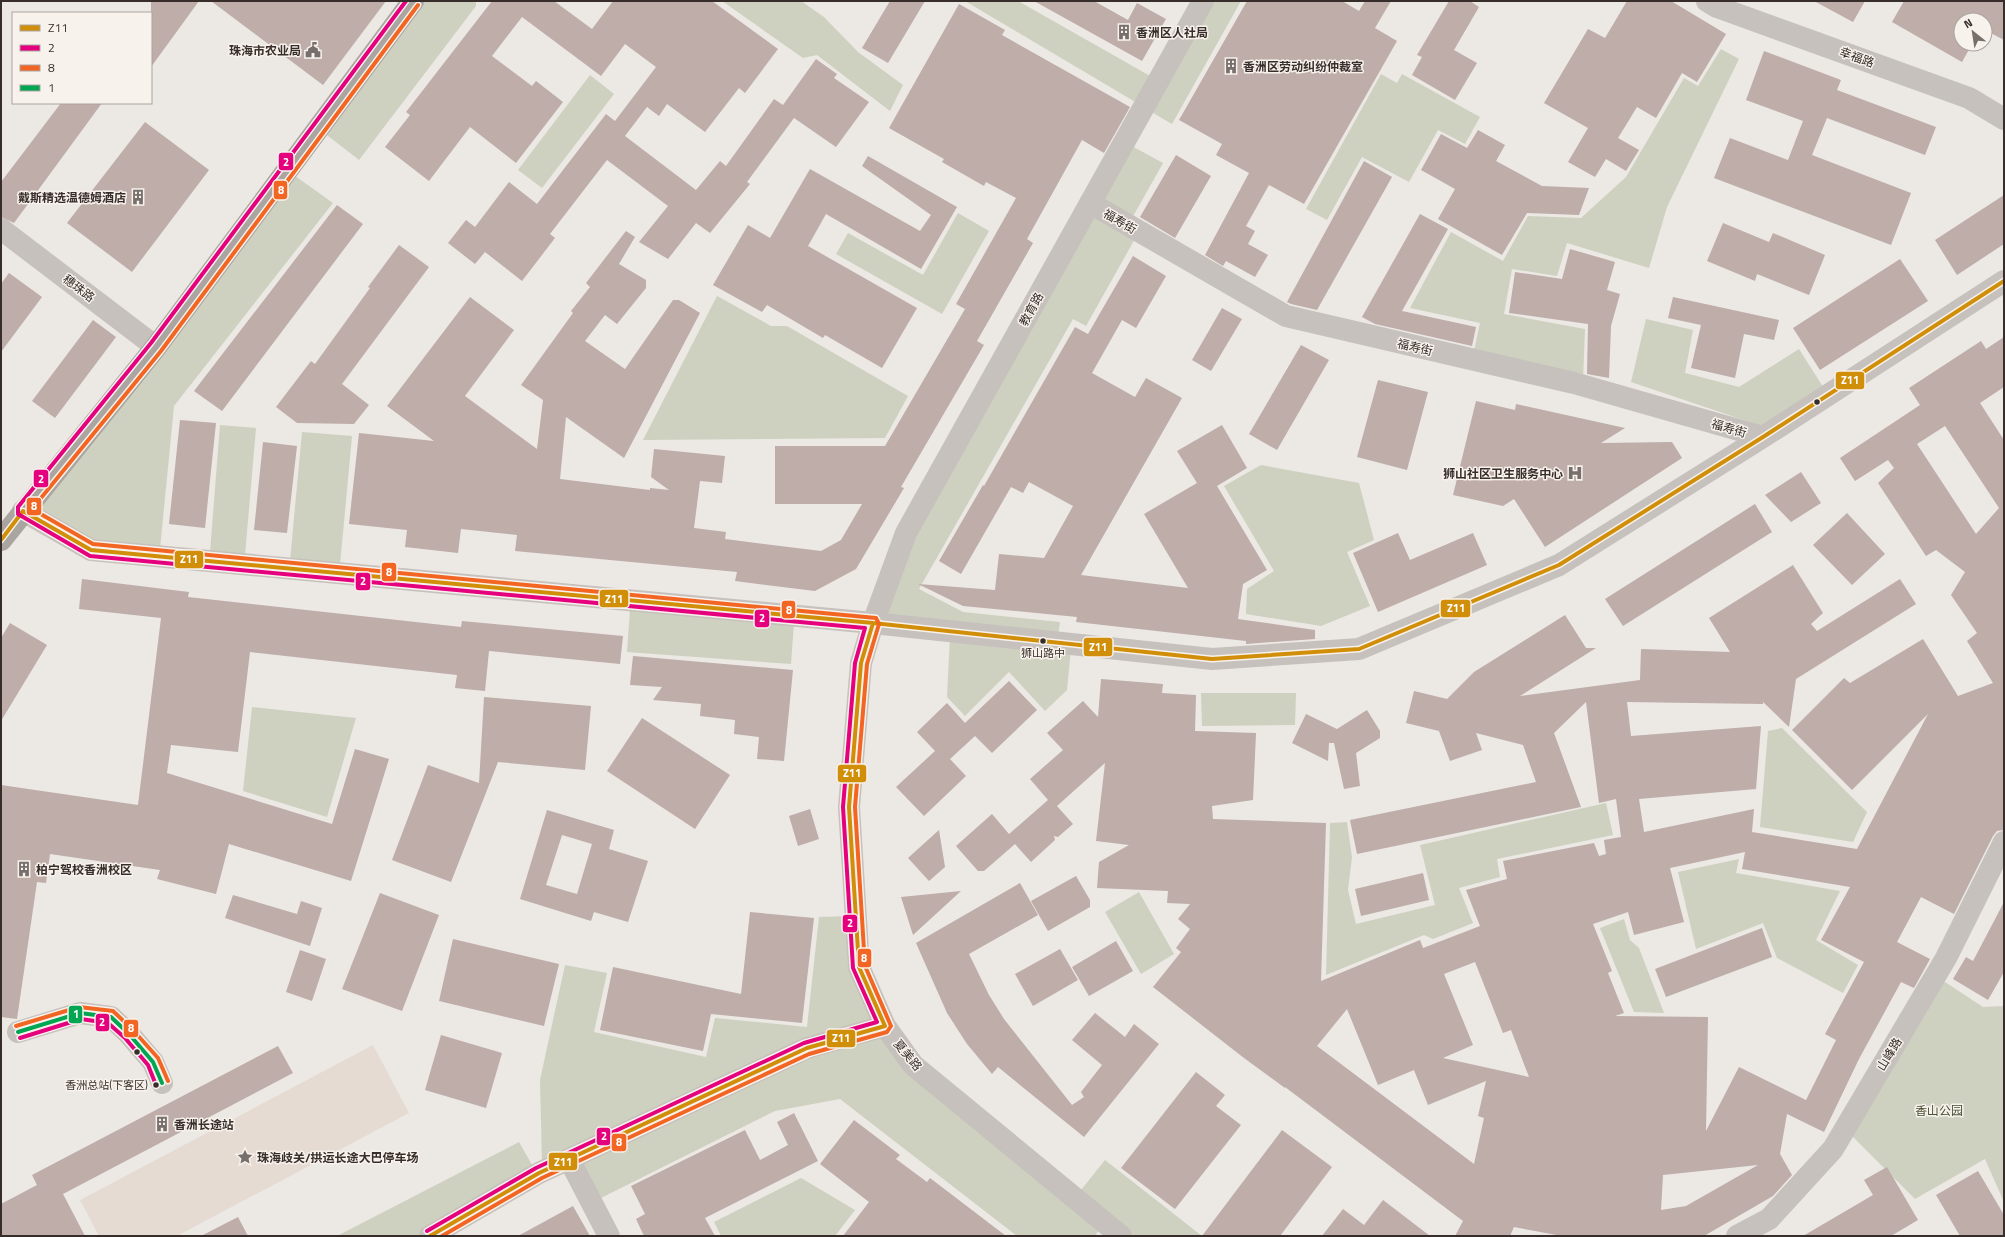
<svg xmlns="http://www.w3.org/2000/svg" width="2005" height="1237" viewBox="0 0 2005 1237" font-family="'Titillium Web','Noto Sans SC',sans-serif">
  <rect width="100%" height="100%" fill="#ece8e4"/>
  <!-- green -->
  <path fill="#ced1c0" d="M422,1H476V6L359,160L323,132Z
    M722,1H801L824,17L858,52L903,85L890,111L817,55L803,58Z
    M965,1H1018L1152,77L1137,103Z
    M1209,1H1241L1172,124L1148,110Z
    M1721,49L1739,59L1667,207L1649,268L1567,243L1557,276L1512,269L1504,314L1585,329L1583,381L1473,356L1480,323L1410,308L1451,232L1503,261L1528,216L1581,218L1626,177L1684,78L1698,86Z
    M1381,74L1397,83L1402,74L1480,117L1465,144L1438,130L1409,182L1362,157L1327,220L1306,209Z
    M590,75L614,94L542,188L518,170Z
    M1130,145L1163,163L1131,220L1098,201Z
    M291,173L333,203L174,406L160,549L95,542L34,508Z
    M1091,211L1136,237L1086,326L1073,319L919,589L963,612L1060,622L1058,637L879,620L910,536Z
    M958,213L989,231L942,314L836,254L848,233L923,275Z
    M717,296L771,326H787L908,396L885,438L643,440Z
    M1646,319L1693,330L1685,373L1739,387L1799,349L1825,390L1767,428L1631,382Z
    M220,425L256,428L245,555L210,552Z
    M302,432L352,436L340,565L290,561Z
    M1261,465L1359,483L1374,540L1347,552L1370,606L1321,626L1246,614L1247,589L1274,571L1224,486Z
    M630,610L794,623L791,664L627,652Z
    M950,636L1071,649L1067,690L1045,711L1009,672L965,716L947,697Z
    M1201,693H1296L1295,725L1202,726Z
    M252,707L356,718L327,817L243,791Z
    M1782,728L1867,812L1853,842L1760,827L1768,731Z
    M1606,803L1613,835L1497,859L1500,877L1459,888L1473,923L1433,939L1424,935L1326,975L1330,823L1347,822L1352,857L1348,890L1356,924L1435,905L1420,845Z
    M1739,859L1736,873L1840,891L1816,940L1858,965L1843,993L1777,958L1763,923L1696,949L1678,872Z
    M1139,892L1174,954L1141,974L1105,912Z
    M851,916L878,1022L542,1165L540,1080L565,965L607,973L594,1032L706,1057L715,1018L807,1027L819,917Z
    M1624,919L1630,940L1639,948L1664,1013L1634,1012L1600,928Z
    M1939,978L1983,1007L2004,1006V1202L1985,1159L1915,1199L1850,1134Z
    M884,1032L1102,1225L1095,1236H1017L840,1099L775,1111L597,1200L576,1161L805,1054Z
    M519,1142L535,1170L421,1236H337Z
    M1105,1160L1202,1236H1130L1077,1195Z
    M801,1178L855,1210L835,1236H721L714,1222Z"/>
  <!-- plaza -->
  <path fill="#e5dbd2" d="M373,1045L409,1113L177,1236H99L80,1200Z"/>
  <!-- building -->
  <path fill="#beada8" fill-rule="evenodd" d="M151,1H199L151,67Z
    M211,1H386L323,85Z
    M492,1H554L592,29L613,1H712L778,49L745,93L739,88L705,132L667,104L659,116L647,107L625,136L696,190L720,161L726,166L774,99L783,105L816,59L837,74L834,78L869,102L836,147L794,118L747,182L750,184L710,233L696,223L668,259L639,242L668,206L607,160L550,234L555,238L522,281L485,252L475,264L448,243L466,220L475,227L509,182L537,204L606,114L615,121L656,67L625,44L601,76L522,17L492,56L532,86L536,81L563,102L516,163L470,127L429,181L385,147L410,115L406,112Z
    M890,1H925L888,63L862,48Z
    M1034,1H1094L1128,20L1137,3L1166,19L1142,61Z
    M1247,1H1342L1359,11L1365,1H1391L1375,28L1397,41L1304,204L1269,185L1246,226L1255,231L1248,244L1268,255L1255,277L1226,261L1223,266L1205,255L1249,173L1216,155L1222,144L1179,120Z
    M1449,1H1470L1479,7L1454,50L1477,63L1455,100L1412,75L1422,57L1417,55Z
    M1627,1H1671L1726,34L1697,82L1682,73L1656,118L1637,107L1618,138L1639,150L1626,171L1606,159L1595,177L1568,162L1588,128L1544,103L1588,29L1605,38Z
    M1814,1H1865L1853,22Z
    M1904,1H2004V40L1985,30V20H1961V44H1972L1962,62L1892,22Z
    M959,4L1005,30L1002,35L1130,107L1104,153L1082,140L1027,239L1033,243L977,341L984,345L901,487L904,488L856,569L815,591L735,581L737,572L515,551L517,535L461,529L458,553L405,547L407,530L349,524L359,433L434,441L387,406L470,297L514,330L465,396L537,449L543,400L521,385L573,313L571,311L590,287L586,283L626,231L635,237L619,264L646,280V288L617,324L605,315L585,341L625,369L673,300H679L700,313L624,458L566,417L560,479L650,490V488L669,490L651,477L654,449L725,456L722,483L700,481L694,528L726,532L725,539L821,551L841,540L862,504H775V446H885L965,309L956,304L1016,198L986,182L984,186L942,162L944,159L889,128Z
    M1764,51L1841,80L1837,90L1936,127L1925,155L1827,118L1812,155L1911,193L1891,245L1714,178L1730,138L1788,160L1803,121L1746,100Z
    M61,103H102L14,223L1,217V182Z
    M145,122L209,170L132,272L67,223Z
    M1478,130L1505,145L1496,161L1542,186L1589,188L1579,215L1527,213L1502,255L1438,219L1455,189L1421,170L1441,134L1467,148Z
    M1176,155L1211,176L1175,238L1140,217Z
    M868,156L957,207L921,269L826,214L808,246L917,308L882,368L825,335L823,338L767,305L762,312L713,285L748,225L770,238L810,169L920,231L931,215L862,166Z
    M1364,161L1392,177L1317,310L1291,304L1287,302Z
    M2004,195V244L1957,275L1935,240Z
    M337,205L363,224L222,411L194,391Z
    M1420,214L1448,229L1402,311L1476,327L1472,346L1375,324L1362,317Z
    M1723,223L1769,242L1773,233L1825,255L1809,295L1757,274L1755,281L1707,261Z
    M399,245L429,267L342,384L369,405L354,424L297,423L276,407L311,361L315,364L370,288L368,287Z
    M1570,249L1615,262L1607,290L1620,294L1611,326L1609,378L1587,374L1588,324L1509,313L1515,272L1562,279Z
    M1133,256L1166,276L1136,328L1122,320L1092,373L1135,397L1146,378L1182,398L1081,575L1188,588L1144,514L1197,483L1177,451L1222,425L1247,468L1217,486L1267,570L1243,584L1238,619L1315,630V639L1246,644V641L1076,622L1077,617L963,606L918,584L995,590L999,554L1044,558L1073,506L1029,482L1023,493L1011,487L961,574L939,561L983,485L984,486L1075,327L1088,334Z
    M1900,259L1928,301L1820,370L1793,328Z
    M9,273L42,297L1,352V284Z
    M1673,297L1779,320L1774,340L1744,334L1735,378L1691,368L1701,325L1668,318Z
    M1222,308L1242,319L1211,371L1192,360Z
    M93,320L116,337L55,418L32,401Z
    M2004,337V387L1980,403L2004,440V830L1997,831L1993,836L1954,914L1921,897L1897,942L1930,959L1914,988L1901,982L1859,1059L1824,1132L1787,1114L1780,1154L1792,1175L1773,1196L1704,1236H1562L1514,1227L1510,1236H1455L1463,1221L1285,1087V1088L1244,1058L1153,987L1181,952L1176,948L1190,929L1178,919L1190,904L1167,903L1168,891L1097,888L1099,862L1129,845L1096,841L1105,763L1057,806L1073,824L1058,837L1054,836L1055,840L1031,862L1015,844L984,871H978L956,846L992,814L1009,834L1048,800L1030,779L1063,750L1047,733L1083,701L1098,717L1101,679L1163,684L1162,693L1196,695L1195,731L1256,733L1253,800L1212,806L1213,819L1326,823L1321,981L1420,940L1423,948L1480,926L1466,890L1507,879L1503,861L1594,843L1599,856L1606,854L1604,840L1621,837L1616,799L1599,803L1586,702L1554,733L1581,807L1357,854L1350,820L1536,782L1523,745L1476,733L1482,750L1450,761L1439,731L1406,723L1414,691L1447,699L1474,672L1565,615L1586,648H1596L1520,696L1640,680L1641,649L1730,652L1709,618L1793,565L1823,613L1811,624L1817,631L1900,579L1916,604L1796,679L1789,727L1763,702V704L1627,702L1631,736L1761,726L1756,789L1639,799L1644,832L1754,809L1752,832L1857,849L1928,714L1852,790L1792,730L1844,678L1850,683L1923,639L1958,696L1993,683L1967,641L1977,633L1951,595L1965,572L1936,550L1926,556L1878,483L1894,468L1888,460L1855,481L1840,458L1920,405L1909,388L1981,341L1986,349ZM1945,426L1999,508L1976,534L1917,444ZM1745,852L1742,869L1850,887L1821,940L1864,962L1825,1034L1836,1040L1806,1100L1739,1067L1706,1131L1708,1017L1615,1016L1624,1013L1608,973L1612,971L1593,924L1628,912L1634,935L1684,922L1670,868ZM1475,962L1503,1033L1511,1030L1529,1077L1443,1058L1473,1045L1444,974ZM1347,1009L1378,1085L1414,1070L1428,1105L1486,1081L1478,1116L1484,1118L1474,1164L1317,1046ZM1758,1165L1686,1206L1661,1210L1663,1175Z
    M1301,345L1329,360L1277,450L1249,434Z
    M1378,380L1428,392L1407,470L1357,457Z
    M1476,401L1515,410L1516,404L1625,428L1601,443L1672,442L1682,458L1545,547L1514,499L1503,506L1453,495Z
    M180,420L216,423L205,528L169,524Z
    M263,442L297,446L287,533L254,530Z
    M1801,472L1821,503L1791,522L1765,495Z
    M1755,504L1772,532L1623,626L1605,599Z
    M1847,513L1885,554L1852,585L1813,545Z
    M1398,533L1410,560L1473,533L1487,565L1378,612L1353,553Z
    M82,579L189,592L188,597L461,627L462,621L623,636L620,664L489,651L485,691L455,688L457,675L250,652L238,752L171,745L167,773L332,824L355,749L389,759L351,881L229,844L216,894L157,879L160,870L50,854L46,883L37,882L17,1019L1,1017V785L138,805L161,618L79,609Z
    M10,623L47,645L1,721V638Z
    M633,656L793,670L784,761L757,759L759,737L734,734L735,720L700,716L701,704L653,700L662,687L630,685Z
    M1009,681L1037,710L992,753L975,736L950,759L966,776L924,816L896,787L935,751L917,732L947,703L965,723Z
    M484,697L591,706L585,770L498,762L451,882L392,860L428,765L479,783Z
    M1367,710L1380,731V738L1356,753L1360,786L1344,789L1334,743H1329L1328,761L1292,743L1306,714L1337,729Z
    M642,718L730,775L695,829L607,771Z
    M810,809L819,839L798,846L789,816Z
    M547,810L614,830L609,849L648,861L628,922L594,912L591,921L520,899ZM562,835L592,844L577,894L546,885Z
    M939,830L945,867L929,881L908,858Z
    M1423,873L1429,900L1361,916L1355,889Z
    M1076,876L1090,900V907L1048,931L1031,901Z
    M1020,883L1038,915L969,954L989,995L1004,1019L1072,1105L1084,1097L1081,1092L1102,1065L1072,1040L1095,1013L1125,1037L1134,1024L1159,1044L1084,1137L998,1067L992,1074L967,1044L947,1013L916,943Z
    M961,891L913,935L901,897Z
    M380,893L439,915L402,1011L342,989Z
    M233,895L297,914L301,901L322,908L310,946L225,918Z
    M2004,902V972L1988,1000L1953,979L1966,957L1973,961Z
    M750,912L814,918L802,1023L711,1014L703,1051L600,1030L613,967L741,994Z
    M1762,928L1772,957L1666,997L1655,969Z
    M453,939L559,964L544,1026L439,1001Z
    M1116,941L1133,971L1089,996L1072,967Z
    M1060,949L1078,980L1033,1006L1015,974Z
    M300,950L326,959L312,1001L286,992Z
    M441,1035L502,1053L486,1108L425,1090Z
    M278,1046L293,1073L63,1194L85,1236H1V1204L37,1185L32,1175Z
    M1196,1072L1225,1095L1216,1106L1241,1125L1175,1209L1121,1168Z
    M794,1113L818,1161L705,1218L715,1236H644L636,1219L645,1214L631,1186L745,1130L760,1160L788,1145L777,1122Z
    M854,1120L900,1155L896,1159L927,1182L930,1178L1006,1236H843L869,1202L820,1164Z
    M1282,1130L1332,1167L1280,1236H1202Z
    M1887,1167L1918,1220L1891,1236H1803L1873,1195L1864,1180Z
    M1978,1171L2004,1215V1236H1960L1936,1195Z
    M1383,1200L1430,1236H1322L1343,1209L1364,1225Z
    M573,1206L590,1236H518Z
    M238,1217L248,1236H201Z"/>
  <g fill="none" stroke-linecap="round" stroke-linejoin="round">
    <!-- minor -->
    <path stroke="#c6c1bd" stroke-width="22" d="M1707,1L1717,7L1969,98L2004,119
      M1090,203L1286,316L1574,383L1763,437
      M1,229L156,347
      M23,511L91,550L873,623L1212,659L1359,649L1559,565L1763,437L2004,281
      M18,1032L80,1013L111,1017L129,1034L153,1062L162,1083
      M569,1159L609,1236
      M430,1236L539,1173L807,1048L885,1026
      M1121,1236L913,1065L885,1026L859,967L849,807L861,663L873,623L906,533L1203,1
      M1737,1236L1769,1219L1833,1149L1946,958L2004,842"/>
    <!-- major -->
    <path stroke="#aba5a2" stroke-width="22" d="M1,540L156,347L413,1"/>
    <defs>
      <path id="bus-1" d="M1,540L23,511L91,550L873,623L1212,659L1359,649L1559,565L1763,437L2004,281
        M430,1236L539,1173L807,1048L885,1026L859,967L849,807L861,663L873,623"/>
      <path id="bus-2" d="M406,1L151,343L18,507V514L90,556L865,628L855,663L843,807L853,968L877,1022L804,1043L536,1168L427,1231
        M20,1038L81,1019L108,1023L125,1038L148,1065L156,1085"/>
      <path id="bus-3" d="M418,5L161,351L32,509L93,544L876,618L879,624L867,664L855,807L865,966L891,1026L887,1032L809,1054L542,1178L442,1236
        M16,1026L79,1007L113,1011L133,1030L158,1058L168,1081"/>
      <path id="bus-4" d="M18,1032L80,1013L111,1017L129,1034L153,1062L162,1083"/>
    </defs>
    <!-- bus-1 casing -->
    <use href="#bus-1" stroke="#f8f2ed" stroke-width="7"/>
    <!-- bus-2 casing -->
    <use href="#bus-2" stroke="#f8f2ed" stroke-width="7"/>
    <!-- bus-3 casing -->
    <use href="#bus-3" stroke="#f8f2ed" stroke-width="7"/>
    <!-- bus-4 casing -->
    <use href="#bus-4" stroke="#f8f2ed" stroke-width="7"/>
    <!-- bus-1 -->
    <use href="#bus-1" stroke="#d18e09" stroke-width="4"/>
    <!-- bus-2 -->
    <use href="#bus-2" stroke="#e5007d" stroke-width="4"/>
    <!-- bus-3 -->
    <use href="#bus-3" stroke="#f26522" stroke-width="4"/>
    <!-- bus-4 -->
    <use href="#bus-4" stroke="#00a651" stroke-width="4"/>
  </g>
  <!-- icons -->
  <defs>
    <symbol id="building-bare" viewBox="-9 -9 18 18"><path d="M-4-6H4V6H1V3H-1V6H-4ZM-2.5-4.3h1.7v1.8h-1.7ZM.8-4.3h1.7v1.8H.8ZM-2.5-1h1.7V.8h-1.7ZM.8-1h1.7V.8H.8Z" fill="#766f6c" stroke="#f8f2ed" stroke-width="2.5" paint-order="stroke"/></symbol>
    <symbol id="civic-bare" viewBox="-9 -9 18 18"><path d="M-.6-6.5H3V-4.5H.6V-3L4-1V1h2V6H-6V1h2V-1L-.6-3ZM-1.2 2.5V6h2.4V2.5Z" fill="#766f6c" stroke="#f8f2ed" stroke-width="2.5" paint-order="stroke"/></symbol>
    <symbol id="hospital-bare" viewBox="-9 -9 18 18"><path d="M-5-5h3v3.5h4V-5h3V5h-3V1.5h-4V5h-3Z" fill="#766f6c" stroke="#f8f2ed" stroke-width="2.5" paint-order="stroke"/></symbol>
    <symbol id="sight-bare" viewBox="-9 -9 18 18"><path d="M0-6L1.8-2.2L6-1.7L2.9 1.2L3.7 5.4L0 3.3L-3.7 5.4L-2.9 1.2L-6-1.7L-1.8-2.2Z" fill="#766f6c" stroke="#f8f2ed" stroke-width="2.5" paint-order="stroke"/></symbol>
  </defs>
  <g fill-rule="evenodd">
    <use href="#building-bare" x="1113" y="21" width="22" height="22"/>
    <use href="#civic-bare" x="302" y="39" width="22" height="22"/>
    <use href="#building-bare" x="1220" y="55" width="22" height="22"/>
    <use href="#building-bare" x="127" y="186" width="22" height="22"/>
    <use href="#hospital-bare" x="1564" y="462" width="22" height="22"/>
    <use href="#building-bare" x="13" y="858" width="22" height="22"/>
    <use href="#building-bare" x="151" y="1113" width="22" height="22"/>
    <use href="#sight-bare" x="234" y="1146" width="22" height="22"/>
  </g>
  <!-- markers -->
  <g fill="#372e2b" stroke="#f8f2ed" stroke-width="1.5">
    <circle cx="1817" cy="402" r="3.5"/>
    <circle cx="1043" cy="641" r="3.5"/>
    <circle cx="137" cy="1052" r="3.5"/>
    <circle cx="156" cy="1085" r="3.5"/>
  </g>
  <g text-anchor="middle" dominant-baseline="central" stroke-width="3" stroke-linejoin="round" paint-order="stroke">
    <!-- bus labels -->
    <g font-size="11" fill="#372e2b" stroke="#f8f2ed">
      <text x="1043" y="653">狮山路中</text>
      <text x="148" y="1085" text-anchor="end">香洲总站(下客区)</text>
    </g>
    <!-- poi labels -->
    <g font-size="12" font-weight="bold" fill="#372e2b" stroke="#f8f2ed" text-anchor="start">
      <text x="1136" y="32">香洲区人社局</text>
      <text x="301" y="50" text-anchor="end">珠海市农业局</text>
      <text x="1243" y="66">香洲区劳动纠纷仲裁室</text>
      <text x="126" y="197" text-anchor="end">戴斯精选温德姆酒店</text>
      <text x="1563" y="473" text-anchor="end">狮山社区卫生服务中心</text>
      <text x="36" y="869">柏宁驾校香洲校区</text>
      <text x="174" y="1124">香洲长途站</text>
      <text x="257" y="1157">珠海歧关/拱运长途大巴停车场</text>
    </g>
    <!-- street labels -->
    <g font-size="12" fill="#372e2b" stroke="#f8f2ed">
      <text transform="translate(1857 57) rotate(20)">幸福路</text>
      <text transform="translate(1120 221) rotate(30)">福寿街</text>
      <text transform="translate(79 288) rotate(37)">穗珠路</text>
      <text transform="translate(1031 309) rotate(-61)">教育路</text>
      <text transform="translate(1415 347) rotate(13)">福寿街</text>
      <text transform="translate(1729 428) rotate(16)">福寿街</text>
      <text transform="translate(1889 1054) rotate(-59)">山峰路</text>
      <text transform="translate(908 1055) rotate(50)">夏美路</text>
    </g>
    <!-- park labels -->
    <g font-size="12" fill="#485232" stroke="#f8f2ed">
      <text x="1939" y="1110">香山公园</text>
    </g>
  </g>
  <g stroke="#f8f2ed" stroke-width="1.5">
    <rect x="278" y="152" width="16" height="19" rx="4" fill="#e5007d"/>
    <rect x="273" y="180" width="15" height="20" rx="4" fill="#f26522"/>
    <rect x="1835" y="371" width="30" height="19" rx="4" fill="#d18e09"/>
    <rect x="33" y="469" width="16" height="19" rx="4" fill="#e5007d"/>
    <rect x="26" y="497" width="16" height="19" rx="4" fill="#f26522"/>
    <rect x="174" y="550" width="30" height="19" rx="4" fill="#d18e09"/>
    <rect x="381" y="562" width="16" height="20" rx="4" fill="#f26522"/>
    <rect x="355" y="572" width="16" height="19" rx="4" fill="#e5007d"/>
    <rect x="599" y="589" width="30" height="19" rx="4" fill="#d18e09"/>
    <rect x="1440" y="599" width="31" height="19" rx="4" fill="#d18e09"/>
    <rect x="781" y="600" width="15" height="19" rx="4" fill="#f26522"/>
    <rect x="754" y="609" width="16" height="19" rx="4" fill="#e5007d"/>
    <rect x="1083" y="637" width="30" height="20" rx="4" fill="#d18e09"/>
    <rect x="837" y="764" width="30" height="19" rx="4" fill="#d18e09"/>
    <rect x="842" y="914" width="16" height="19" rx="4" fill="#e5007d"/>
    <rect x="857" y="948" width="15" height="20" rx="4" fill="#f26522"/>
    <rect x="68" y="1005" width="15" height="19" rx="4" fill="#00a651"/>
    <rect x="95" y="1013" width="15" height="19" rx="4" fill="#e5007d"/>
    <rect x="123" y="1019" width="16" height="19" rx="4" fill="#f26522"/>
    <rect x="826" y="1029" width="30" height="19" rx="4" fill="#d18e09"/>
    <rect x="596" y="1127" width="15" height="19" rx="4" fill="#e5007d"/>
    <rect x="611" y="1133" width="16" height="19" rx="4" fill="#f26522"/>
    <rect x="548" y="1152" width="30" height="19" rx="4" fill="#d18e09"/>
  </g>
  <g font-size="11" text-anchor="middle" font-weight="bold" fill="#fff">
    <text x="286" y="166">2</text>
    <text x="281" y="194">8</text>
    <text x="1850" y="384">Z11</text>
    <text x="41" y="483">2</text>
    <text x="34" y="510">8</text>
    <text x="189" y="563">Z11</text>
    <text x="389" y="576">8</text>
    <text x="363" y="585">2</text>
    <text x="614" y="603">Z11</text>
    <text x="1456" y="612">Z11</text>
    <text x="789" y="614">8</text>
    <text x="762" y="622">2</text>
    <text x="1098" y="651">Z11</text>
    <text x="852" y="777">Z11</text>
    <text x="850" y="927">2</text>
    <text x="864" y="962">8</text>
    <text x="76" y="1018">1</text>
    <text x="102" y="1026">2</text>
    <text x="131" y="1032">8</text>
    <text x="841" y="1042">Z11</text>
    <text x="604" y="1140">2</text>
    <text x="619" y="1146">8</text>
    <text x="563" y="1166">Z11</text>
  </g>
  <!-- border -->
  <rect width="2005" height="1237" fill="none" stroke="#372e2b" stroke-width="4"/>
  <!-- legend -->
  <rect x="12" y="12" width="140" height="92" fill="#f8f2ed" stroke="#aba49f"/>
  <rect x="20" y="25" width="20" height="6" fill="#d18e09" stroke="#aba49f"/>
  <text x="48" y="32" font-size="12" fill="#372e2b">Z11</text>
  <rect x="20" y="45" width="20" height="6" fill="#e5007d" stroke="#aba49f"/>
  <text x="48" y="52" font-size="12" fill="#372e2b">2</text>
  <rect x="20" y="65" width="20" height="6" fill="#f26522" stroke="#aba49f"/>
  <text x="48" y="72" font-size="12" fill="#372e2b">8</text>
  <rect x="20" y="85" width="20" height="6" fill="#00a651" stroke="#aba49f"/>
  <text x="48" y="92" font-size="12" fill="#372e2b">1</text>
  <!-- north arrow -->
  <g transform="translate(1973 32) rotate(330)"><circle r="19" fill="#f8f2ed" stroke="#aba49f"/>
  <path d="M0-3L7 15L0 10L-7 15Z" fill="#766f6c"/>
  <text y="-6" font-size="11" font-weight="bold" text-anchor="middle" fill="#372e2b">N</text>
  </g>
</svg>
